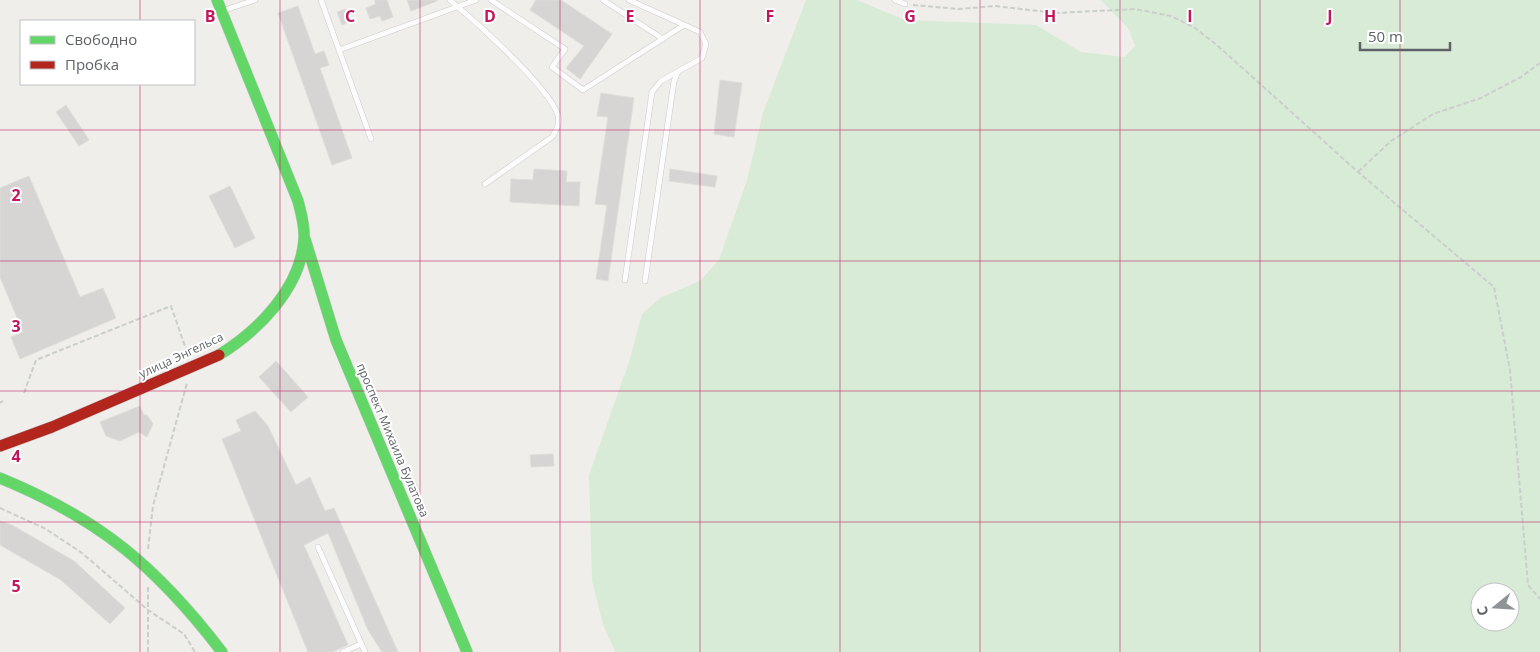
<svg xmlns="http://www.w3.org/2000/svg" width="1540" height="652" viewBox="0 0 1540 652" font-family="'Open Sans',sans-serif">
  <rect width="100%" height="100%" fill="#efeeea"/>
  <!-- green -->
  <path fill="#d8ebd6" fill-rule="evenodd" d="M806,0H857L905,20L1036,25L1081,52L1124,57L1135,46L1128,28L1101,0H1540V652H615L603,624L592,581L589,475L629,362L642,314L660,298L700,281L719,260L747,180L763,113ZM1480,592H1510V622H1480Z"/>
  <!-- building -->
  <path fill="#d6d5d3" stroke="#deddd9" d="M374,0H387L393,17L382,21L380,16L370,19L366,8L376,4Z
    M407,0H437V1L411,11Z
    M536,0H561L612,34L580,79L566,68L584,46L530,10Z
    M298,6L315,54L324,51L329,65L320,68L352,158L332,165L278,13Z
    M346,9L350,22L342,25L337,12Z
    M720,80L742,83L734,137L714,134Z
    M601,93L634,98L608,281L596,279L607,205L595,204L608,117L597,116Z
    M66,105L89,140L79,146L56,112Z
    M534,169L567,171L566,182H580L579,206L510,202L511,179L533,180Z
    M670,169L717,176L715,187L669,181Z
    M29,176L80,297L103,288L116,318L20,359L11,337L23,332L0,277V188Z
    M230,186L255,238L235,248L209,196Z
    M276,361L308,397L291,412L259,377Z
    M140,406L144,415H147L153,424L147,437L139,432L120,441L106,436L100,422Z
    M255,411L268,426L296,485L310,477L325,511L334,508L398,652H382L368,630L328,533L304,545L348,645L332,652H308L222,439L241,431L236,420Z
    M553,454L554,466L531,467L530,455Z
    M0,521L12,525L74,561L125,608L110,624L61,580L0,545Z"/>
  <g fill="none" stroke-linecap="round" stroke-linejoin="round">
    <defs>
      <path id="lane" d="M321,0L371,139
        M450,0C475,21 548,86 558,115C560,124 557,129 552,137L485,184
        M491,0L565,49L552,67L583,90L684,25
        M603,0L663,39
        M895,0L905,4
        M222,11L255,0
        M339,50L476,0
        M625,280L652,92L661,81L702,58L706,44L700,32L629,0
        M645,281L674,81L678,72
        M318,547L365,652
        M343,652L361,644"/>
      <path id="fast" d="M217,0L298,201C301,213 305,226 304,239C301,288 258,331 219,355
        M305,239L336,340L467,652
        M0,478C100,519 157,567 222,652"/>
      <path id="jam" d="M0,446L52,427L219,355"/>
    </defs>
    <!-- lane casing -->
    <use href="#lane" stroke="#cbcccc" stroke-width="6"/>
    <!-- fast casing -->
    <use href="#fast" stroke="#cacacb" stroke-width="12"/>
    <!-- jam casing -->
    <use href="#jam" stroke="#cacacb" stroke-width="12"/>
    <!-- path -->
    <path stroke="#cacfcc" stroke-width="2" stroke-dasharray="5 2.5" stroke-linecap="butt" d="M913,5L959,9L995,6L1056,13L1135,9L1171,16L1195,28L1218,46L1358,172L1494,287L1510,370L1528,585L1540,599
      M1358,172L1391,141L1433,114L1481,98L1521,77L1540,63
      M24,393L36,360L171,306L188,355
      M0,403L3,401
      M0,508L46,529L82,553L148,610L184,634L195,652
      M148,549L153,506L187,383
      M148,652V586"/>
    <!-- lane -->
    <use href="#lane" stroke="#fdfcfc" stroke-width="5"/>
    <!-- fast -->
    <use href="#fast" stroke="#63d668" stroke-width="11"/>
    <!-- jam -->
    <use href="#jam" stroke="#b3261e" stroke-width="11"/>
  </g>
  <!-- grid -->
  <path fill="none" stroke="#c2185b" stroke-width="1" stroke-opacity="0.55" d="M140,0V21M280,0V652M420,0V652M560,0V652M700,0V652M840,0V652M980,0V652M1120,0V652M1260,0V652M1400,0V652M140,84V652M0,130H1540M0,261H1540M0,391H1540M0,522H1540"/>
  <g text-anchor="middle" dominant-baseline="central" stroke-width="4" stroke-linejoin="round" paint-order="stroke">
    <!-- street labels -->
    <g font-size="12" fill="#5f6368" stroke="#fff">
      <text transform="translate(181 355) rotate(-25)">улица Энгельса</text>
      <text transform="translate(393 440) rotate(67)">проспект Михаила Булатова</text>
    </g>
  </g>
  <g font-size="16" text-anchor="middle" font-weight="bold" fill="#c2185b" stroke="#fff" stroke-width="4" stroke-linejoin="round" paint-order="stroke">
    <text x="210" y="22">B</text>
    <text x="350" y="22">C</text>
    <text x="490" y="22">D</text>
    <text x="630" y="22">E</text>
    <text x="770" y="22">F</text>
    <text x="910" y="22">G</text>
    <text x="1050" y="22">H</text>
    <text x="1190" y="22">I</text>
    <text x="1330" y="22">J</text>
    <text x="16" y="201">2</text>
    <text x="16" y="332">3</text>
    <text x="16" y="462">4</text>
    <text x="16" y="592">5</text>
  </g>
  <!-- legend -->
  <rect x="20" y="20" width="175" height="65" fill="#ffffff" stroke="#bfc1c3"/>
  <rect x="30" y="36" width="25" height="8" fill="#63d668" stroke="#bfc1c3"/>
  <text x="65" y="45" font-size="15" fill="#5f6368">Свободно</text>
  <rect x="30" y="61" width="25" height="8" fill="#b3261e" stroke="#bfc1c3"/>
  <text x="65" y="70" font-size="15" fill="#5f6368">Пробка</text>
  <!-- north arrow -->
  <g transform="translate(1495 607) rotate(252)"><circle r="24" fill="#ffffff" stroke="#bfc1c3"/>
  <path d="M0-4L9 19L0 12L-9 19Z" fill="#919496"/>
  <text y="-8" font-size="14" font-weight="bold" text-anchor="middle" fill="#5f6368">С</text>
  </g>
  <!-- scale -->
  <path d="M1360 42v8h90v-8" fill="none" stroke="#5f6368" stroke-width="2.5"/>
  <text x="1368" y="42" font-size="15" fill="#5f6368" stroke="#ffffff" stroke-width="4" paint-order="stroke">50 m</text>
</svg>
